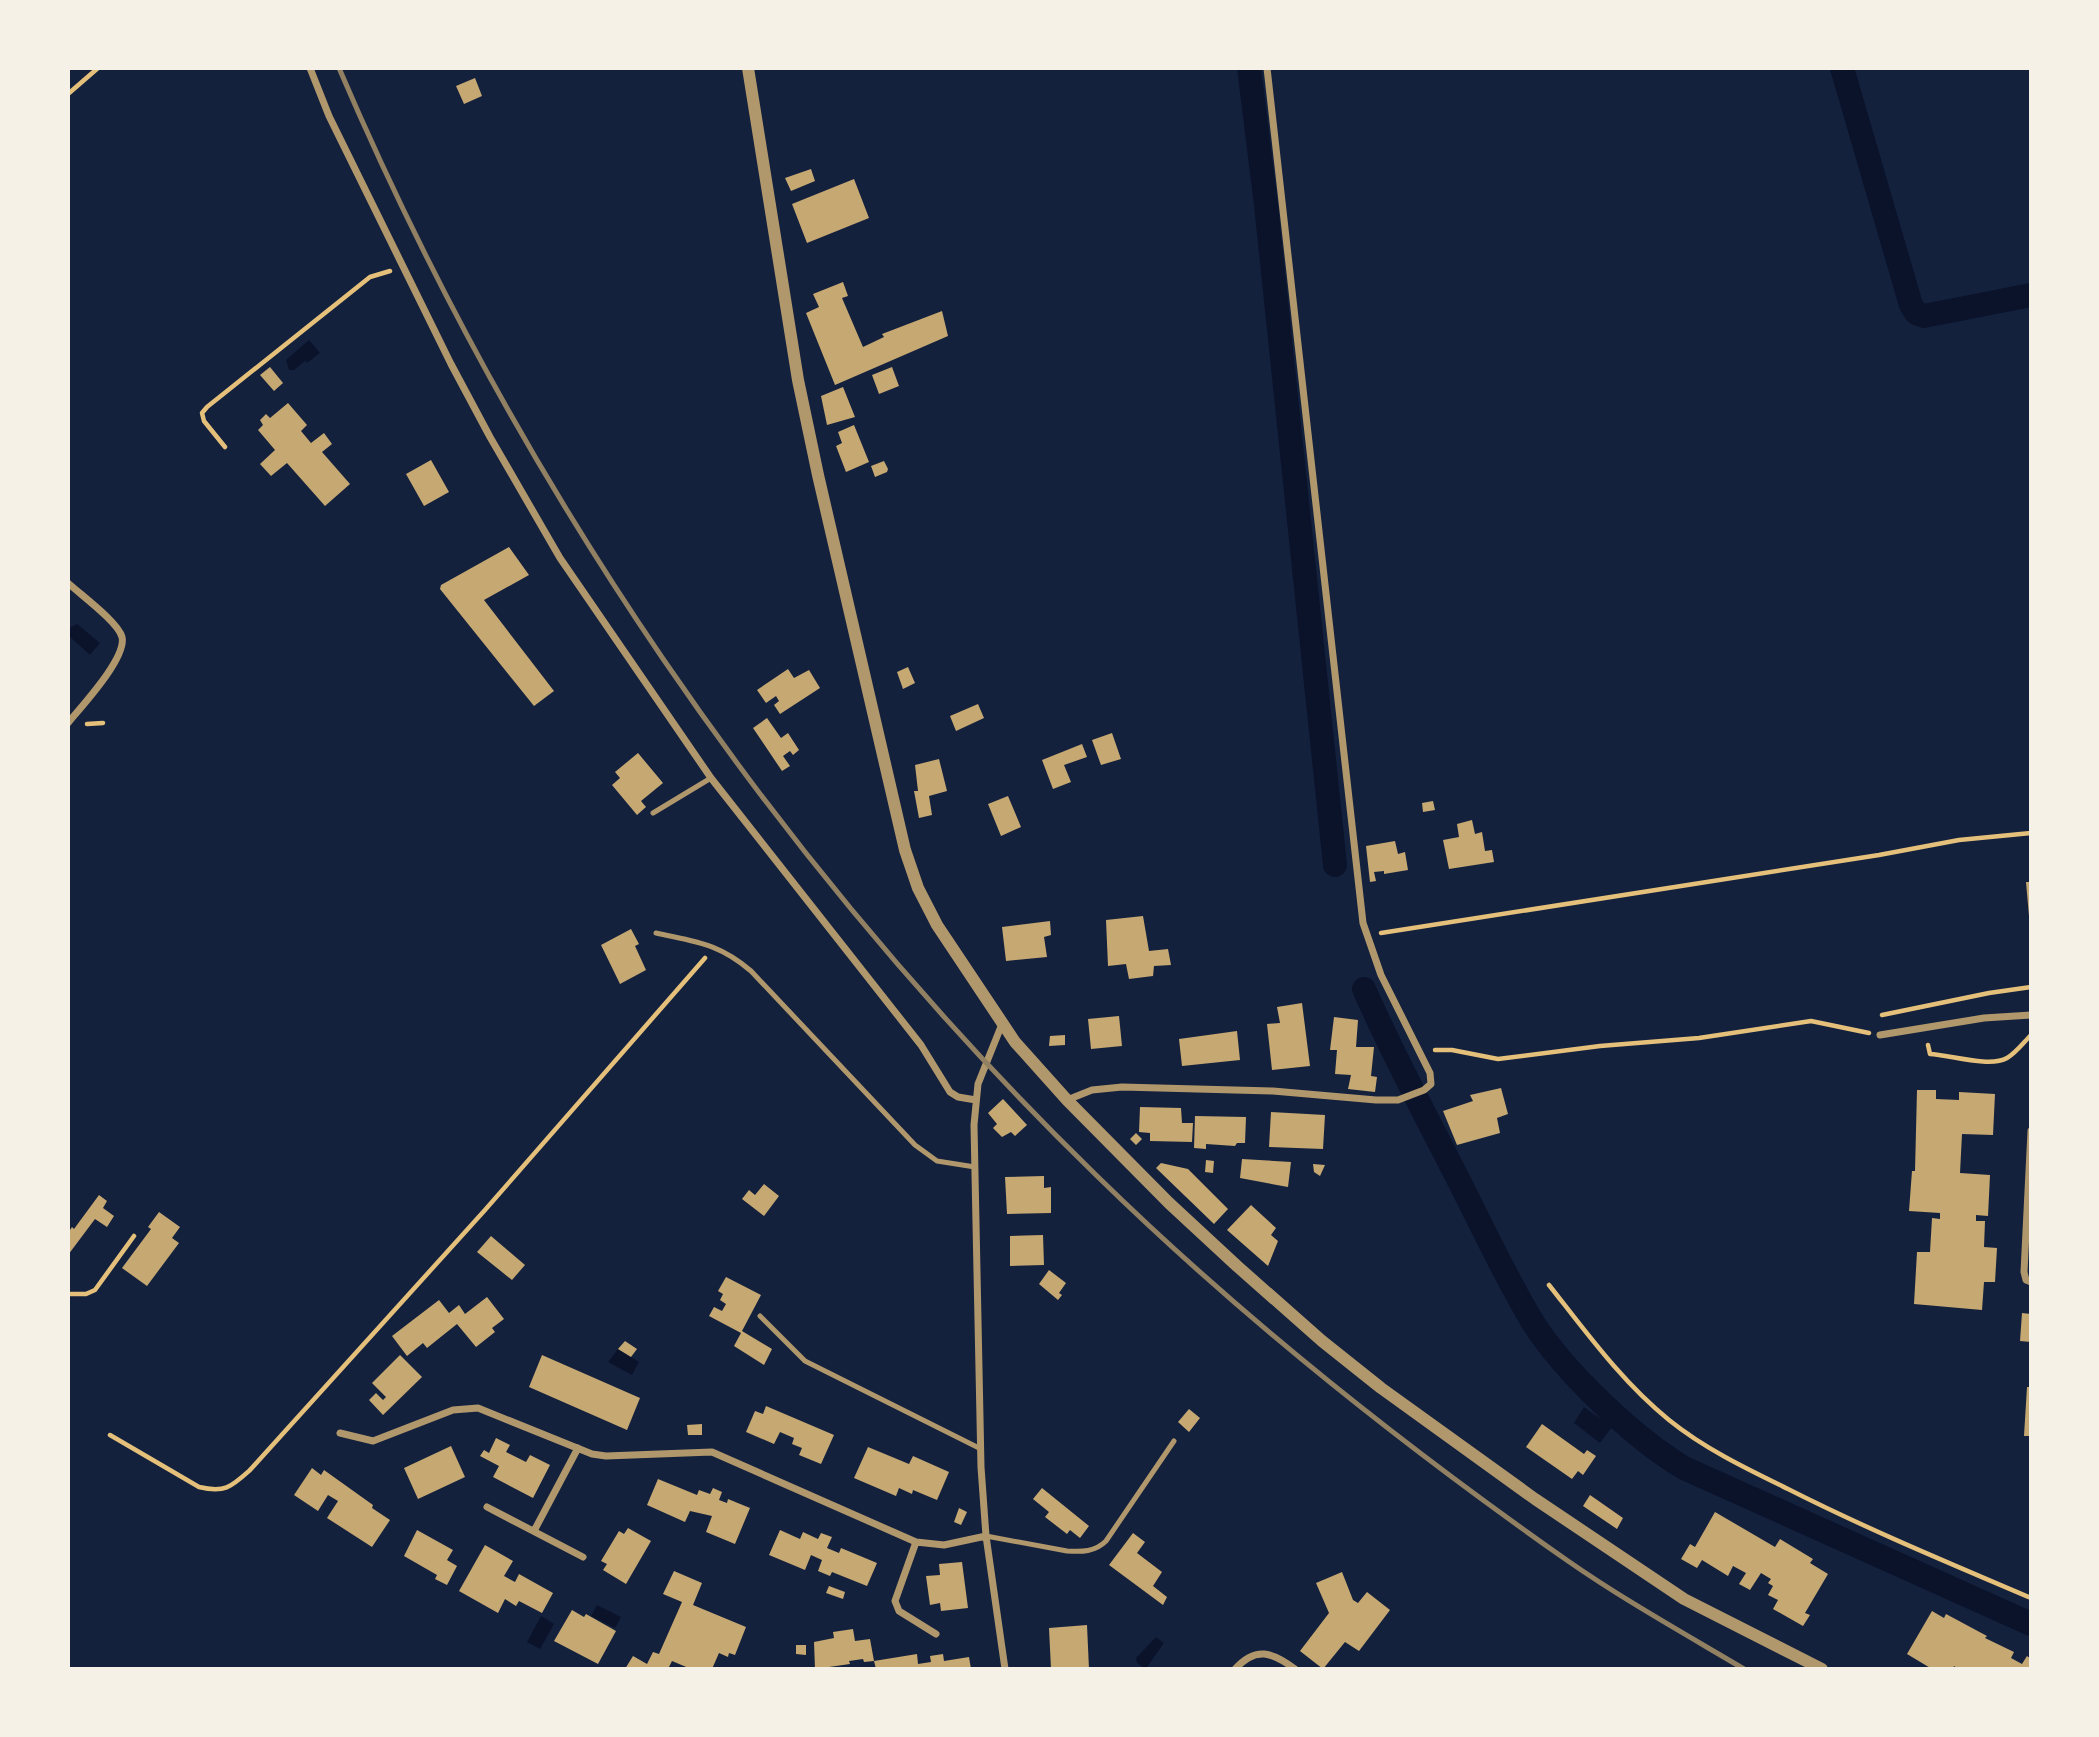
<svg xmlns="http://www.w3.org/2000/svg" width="2099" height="1737" viewBox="0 0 2099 1737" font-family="'Titillium Web',sans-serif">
  <rect width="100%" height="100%" fill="#14213d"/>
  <!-- water -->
  <path fill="#0b132b" d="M309,340L320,353L307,363L305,361L294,370H289L286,360Z
    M77,624L100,643L90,655L68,635L71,627Z
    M618,1349L639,1362L632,1375L608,1362Z
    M1584,1407L1612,1427L1600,1443L1574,1423Z
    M597,1605L621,1617L615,1628L591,1616Z
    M541,1616L554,1624L540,1649L527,1642Z
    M1156,1637L1164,1643L1147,1667H1143L1137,1663L1136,1658Z"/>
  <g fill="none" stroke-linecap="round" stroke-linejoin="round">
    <!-- canal -->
    <path stroke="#0b132b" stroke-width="24" d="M1249,68L1266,205L1335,865
      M1842,68L1911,305L1916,313L1924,316L2031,295
      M1364,989C1392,1053 1425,1114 1456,1175C1481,1224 1504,1274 1532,1321C1563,1371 1634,1438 1684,1468L2031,1624"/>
  </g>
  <!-- building -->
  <path fill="#c6a872" d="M475,78L482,96L464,104L456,86Z
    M811,169L815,181L791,191L785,178Z
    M854,179L869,218L807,243L792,204Z
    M843,282L848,296L842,298L863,347L884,337L882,334L942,311L948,336L835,385L806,313L819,307L813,294Z
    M270,367L283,383L274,391L260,375Z
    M892,367L899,386L879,394L872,375Z
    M843,387L855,417L827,425L821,396Z
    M288,403L307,425L301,431L311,443L324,433L332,444L322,452L350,484L325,506L287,463L271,476L260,464L275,450L258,430L263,425L260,420L266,414L270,418Z
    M854,425L869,462L846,472L836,446L842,443L838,432Z
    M431,460L449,492L424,506L406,474Z
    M884,461L888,469L887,472L875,477L871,466Z
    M509,547L529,575L484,600L554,691L534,706L440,589L441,585Z
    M908,667L915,683L903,689L897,672Z
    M788,669L794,678L809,670L820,688L780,714L774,705L779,701L776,696L766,703L757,690Z
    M978,704L984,718L956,731L950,716Z
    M767,718L781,738L788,733L799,750L793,755L790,751L783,756L790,766L782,771L753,728Z
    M1112,733L1121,759L1101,765L1092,740Z
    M1082,744L1087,757L1064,765L1071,782L1053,789L1042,760Z
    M638,753L663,783L641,801L646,807L637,815L612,785L620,778L615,772Z
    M939,759L947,791L929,796L932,815L919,818L914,791H918L915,765Z
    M1008,796L1021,827L1001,836L988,804Z
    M1433,801L1435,810L1423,812L1422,803Z
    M1472,820L1475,834L1482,832L1485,851L1492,850L1494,862L1449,869L1443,840L1459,837L1457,824Z
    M1395,841L1398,854L1405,852L1408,870L1384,874V871L1374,872L1376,881L1370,882L1366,846Z
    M2026,882H2031V916H2029Z
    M1143,916L1149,951L1168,949L1171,965L1154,966L1153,976L1129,979L1126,964L1108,966L1106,920Z
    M1050,921L1051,935L1044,937L1047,957L1006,961L1002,927Z
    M631,929L639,944L635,946L646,970L620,984L601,945Z
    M1302,1003L1310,1066L1272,1070L1267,1024L1280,1023L1277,1007Z
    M1119,1016L1122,1046L1091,1049L1088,1019Z
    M1334,1017L1358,1020L1356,1047H1374L1371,1076L1377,1077L1375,1092L1348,1089L1351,1075L1335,1074L1337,1050H1330Z
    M1237,1031L1240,1060L1182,1066L1179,1039Z
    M1065,1035V1045L1049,1046L1050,1036Z
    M1501,1088L1508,1114L1497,1118L1500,1133L1457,1145L1443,1111L1473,1101L1470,1095Z
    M1917,1090H1936V1099L1959,1100V1092L1995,1094L1993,1135L1962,1134L1960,1173L1990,1175L1988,1216L1976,1215V1221H1985L1984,1247L1997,1248L1995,1282H1984L1982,1310L1914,1304L1917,1252H1930L1932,1218L1940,1219V1213L1909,1211L1912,1171H1915Z
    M1003,1099L1027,1125L1015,1136L1011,1132L1002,1137L993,1128L997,1124L988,1113Z
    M1140,1107L1181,1108L1182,1123H1193L1192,1142L1150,1141V1133L1139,1132Z
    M1271,1112L1325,1115L1323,1149L1269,1147Z
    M1195,1116L1246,1117L1245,1143H1237L1235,1146L1206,1144V1149L1194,1148Z
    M1136,1133L1142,1139L1136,1145L1130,1139Z
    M1242,1159L1291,1162L1288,1187L1240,1178Z
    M1206,1160L1214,1161L1213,1173L1205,1172Z
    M1161,1163L1188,1169L1228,1209L1214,1224L1156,1168Z
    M1313,1164L1325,1165L1320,1176L1314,1172Z
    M1044,1176V1188L1051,1187V1213L1007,1214L1005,1177Z
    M764,1184L779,1196L764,1216L742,1199L749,1190L755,1195Z
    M99,1195L107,1201L103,1208L114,1216L107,1227L95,1219L68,1255V1233L72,1227L74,1229Z
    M1251,1205L1276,1228L1271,1235L1278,1241L1268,1266L1227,1230Z
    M159,1212L180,1227L172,1238L179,1243L147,1286L122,1268L151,1229L148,1227Z
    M1043,1235L1044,1265L1010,1266V1236Z
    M491,1236L525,1265L512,1280L477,1252Z
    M1049,1270L1066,1283L1059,1293L1062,1295L1058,1300L1039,1284Z
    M726,1277L761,1295L742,1331L772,1349L764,1365L734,1346L741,1333L709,1316L714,1307L722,1311L726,1304L720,1300L723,1294L718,1291Z
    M487,1297L504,1319L492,1328L495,1332L476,1347L457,1324L427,1348L423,1343L407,1356L392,1336L439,1300L449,1313L459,1305L465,1314Z
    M2022,1313L2031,1314V1342L2020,1341Z
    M625,1341L637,1349L631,1357L618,1349Z
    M400,1355L422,1377L383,1415L369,1400L376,1393L383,1400L386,1397L372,1383Z
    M542,1355L640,1398L627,1430L529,1387Z
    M2027,1387H2031V1436H2024Z
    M766,1406L834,1435L821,1464L799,1455L802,1448L792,1444L794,1438L780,1432L774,1444L746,1432L755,1411L763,1414Z
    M1189,1409L1200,1418L1189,1432L1178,1422Z
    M702,1424V1435H688L687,1425Z
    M1542,1424L1584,1454L1587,1450L1596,1456L1583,1475L1578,1471L1572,1479L1526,1447Z
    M496,1438L510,1445L506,1452L526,1462L530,1455L550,1465L533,1498L493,1477L499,1466L480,1456L484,1450L489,1453Z
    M451,1446L465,1477L418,1499L404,1468Z
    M868,1447L909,1464L913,1456L949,1472L937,1500L913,1490L912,1494L899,1488L896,1496L854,1478Z
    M312,1468L321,1475L324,1470L373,1505L372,1508L390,1520L372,1547L327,1518L338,1501L328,1495L318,1511L294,1495Z
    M658,1479L697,1495L699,1490L710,1494L713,1488L722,1492L719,1500L727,1503L728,1499L750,1508L735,1544L706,1532L712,1516L690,1511L685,1522L647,1505Z
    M1042,1488L1089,1526L1080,1538L1070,1530L1067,1534L1045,1517L1049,1512L1033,1499Z
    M1590,1495L1623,1518L1617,1529L1583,1506Z
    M959,1508L967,1512L961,1525L954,1522Z
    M1715,1512L1775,1547L1780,1539L1813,1559L1810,1563L1828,1574L1805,1613L1810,1615L1803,1626L1773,1609L1778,1600L1768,1595L1773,1586L1768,1583L1771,1579L1761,1573L1750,1590L1739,1584L1746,1573L1733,1566L1728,1576L1702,1560L1697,1568L1681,1559L1690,1544L1695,1547Z
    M628,1528L651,1541L626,1584L603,1570L607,1564L601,1561L619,1531L624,1534Z
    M417,1530L453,1550L447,1560L457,1566L447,1585L435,1579L437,1575L404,1556Z
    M780,1530L800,1539L803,1532L818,1539L821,1533L832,1537L827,1548L839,1553L841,1548L877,1563L867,1586L832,1572L830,1576L818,1571L822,1560L811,1555L805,1570L769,1555Z
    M1133,1533L1145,1542L1137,1553L1162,1572L1153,1586L1167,1597L1163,1605L1109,1565Z
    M485,1545L513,1561L504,1576L515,1582L519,1574L553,1593L542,1613L519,1601L516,1606L505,1599L498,1613L459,1591Z
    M962,1562L968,1608L941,1611L940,1603L930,1605L926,1576L940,1575L939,1564Z
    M674,1571L702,1583L693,1605L746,1627L735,1655L729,1653L728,1657L719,1653L712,1669H691L672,1661L668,1669H625L633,1656L647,1664L653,1652L659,1654L682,1602L663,1594Z
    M1342,1572L1353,1600L1358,1603L1367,1592L1390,1610L1359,1651L1345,1642L1323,1669L1300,1651L1329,1613L1316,1583Z
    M829,1586L845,1592L843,1599L826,1593Z
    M572,1610L584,1617L586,1614L616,1631L598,1664L554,1641Z
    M1932,1611L1944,1618L1946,1614L1987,1636L1985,1638L2014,1652L2011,1658L2022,1664L2027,1656L2031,1659V1669H1958L1954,1666L1953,1669H1932L1907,1654Z
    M1087,1625L1089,1669H1051L1049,1628Z
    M853,1629L855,1641L870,1639L874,1661L864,1662L863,1659L849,1661L850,1664L815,1669L814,1642L834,1638L833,1632Z
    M796,1645H806V1655L796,1654Z
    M917,1654L918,1664L931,1662L930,1656L943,1654L944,1661L969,1657L971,1669H876L874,1661Z"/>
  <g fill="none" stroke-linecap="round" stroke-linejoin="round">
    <!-- path -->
    <path stroke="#e5c07b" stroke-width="4.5" d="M68,94L98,68
      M225,447L204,421L202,413L207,407L370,277L390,271
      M87,724L103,723
      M1381,933L1879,855L1959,840L2031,833
      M1882,1015L1989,993L2031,987
      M1928,1045L1930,1054C1950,1055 1990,1068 2007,1058C2016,1053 2024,1042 2031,1035
      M1435,1050H1452L1498,1059L1600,1046L1699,1038L1811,1021L1869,1033
      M1549,1285C1586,1332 1622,1382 1669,1420C1705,1449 1747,1469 1788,1489C1867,1529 1949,1563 2031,1598
      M68,1294H86L95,1290L134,1236
      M110,1435L199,1487C225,1493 231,1487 250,1470L485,1210L705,958"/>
    <!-- service -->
    <path stroke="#b1986c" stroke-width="5" d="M653,813L711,778
      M656,933C696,942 718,943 751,971L915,1145L937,1161L975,1167
      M760,1316L805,1361L981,1449
      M986,1536L1067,1551C1082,1552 1095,1552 1106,1541L1174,1441"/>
    <!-- minor -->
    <path stroke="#b1986c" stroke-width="7" d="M310,68L329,116L451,364L490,437L560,558L711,778L921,1045L950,1092L958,1097L976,1100
      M68,583C81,595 118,622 122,637C127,658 81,707 68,723
      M1002,1024L978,1084L974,1125L981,1467L986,1536L1005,1669
      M1880,1035L1984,1018L2031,1015
      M1067,1100L1092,1090L1122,1087L1273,1091L1376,1100H1398L1424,1090L1431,1084L1430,1073L1381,975L1363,923L1267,68
      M2031,1131L2024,1272L2026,1280L2031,1282
      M340,1433L373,1441L453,1410L478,1408L592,1454L606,1456L712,1452L916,1542L944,1545L986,1536
      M487,1507L583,1557
      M534,1531L578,1448
      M916,1542L895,1601L899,1611L936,1634
      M1235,1669C1256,1646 1272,1652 1295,1669"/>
    <!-- tertiary -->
    <path stroke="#b1986c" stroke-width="12" d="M748,68L798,380L818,475L905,850L918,888L937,925L1015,1042L1067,1100L1169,1203L1237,1266L1322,1341L1381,1388L1535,1499L1684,1599L1822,1669"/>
    <!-- rail -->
    <path stroke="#918062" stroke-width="5" d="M339,68C516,482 774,861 1096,1175C1241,1317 1401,1444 1568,1561C1624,1600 1685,1634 1744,1669"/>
  </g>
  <!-- border -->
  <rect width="2099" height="1737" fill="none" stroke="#f6f1e7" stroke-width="140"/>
</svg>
